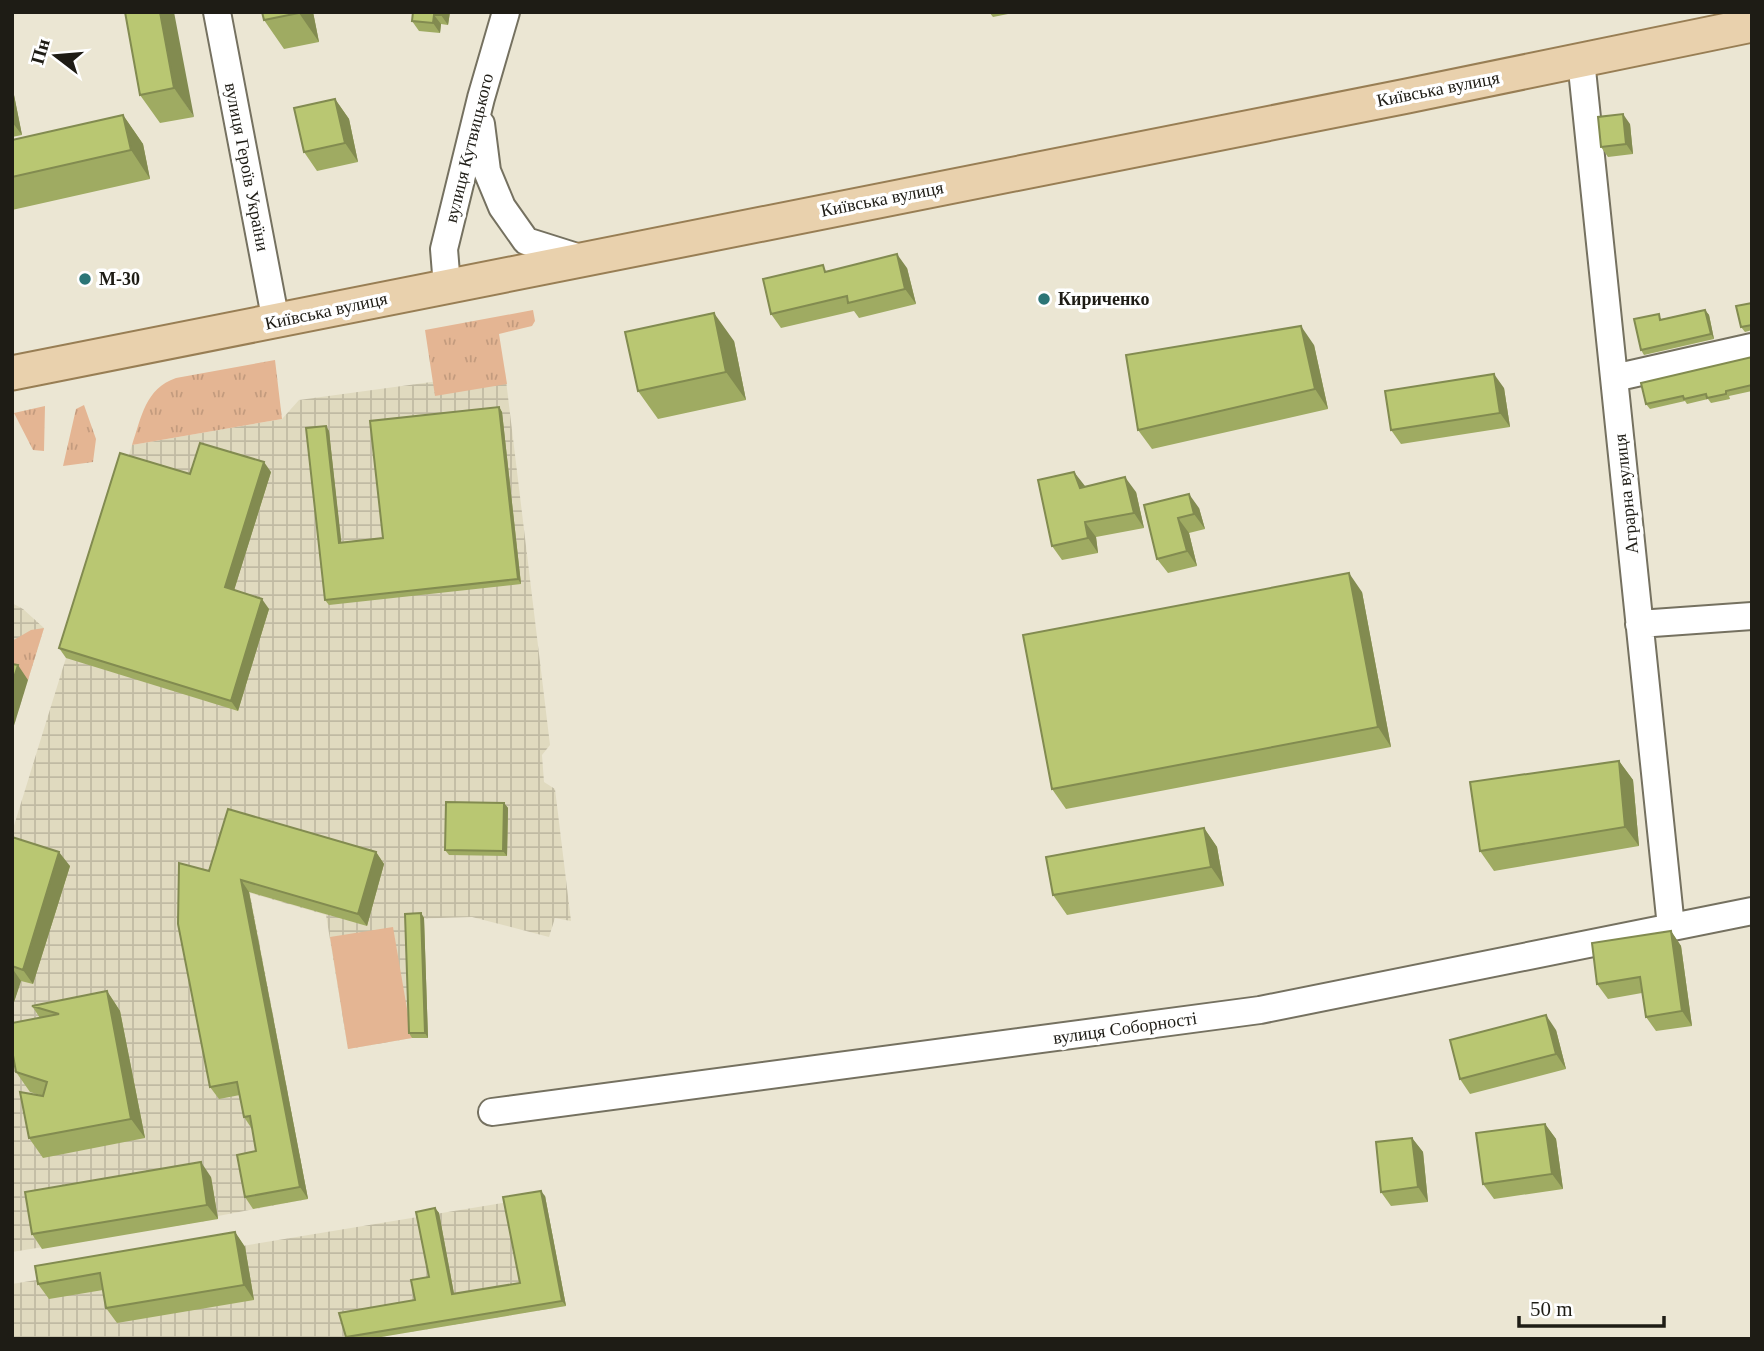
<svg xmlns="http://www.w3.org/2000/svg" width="1764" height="1351" viewBox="0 0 1764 1351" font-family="Georgia,serif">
  <defs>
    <pattern id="industrial-grid" width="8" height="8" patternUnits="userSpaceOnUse" patternTransform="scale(1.75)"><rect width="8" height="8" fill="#e0dabf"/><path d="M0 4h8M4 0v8" fill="none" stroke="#c0baa3"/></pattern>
    <pattern id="grass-tufts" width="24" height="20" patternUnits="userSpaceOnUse" patternTransform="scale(1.75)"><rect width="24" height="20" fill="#e4b593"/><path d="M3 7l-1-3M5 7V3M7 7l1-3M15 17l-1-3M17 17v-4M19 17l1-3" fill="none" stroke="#c39b7e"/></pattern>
  </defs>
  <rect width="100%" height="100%" fill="#ebe6d3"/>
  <!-- industrial -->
  <path fill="url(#industrial-grid)" d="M505,372L550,745L542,755L544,782L555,789L571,921L555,918L549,937L472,917L408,919L412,1038L348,1049L326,915L250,893L308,1199L218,1216V1219L12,1252V832L132,445L282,419L299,400Z
    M12,603L23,609L44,628L12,732Z
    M545,1196L566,1306L369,1339H12V1284Z"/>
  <!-- grass -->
  <path fill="url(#grass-tufts)" d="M533,310L535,321L532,326L499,334L507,384L435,396L425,330Z
    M275,360L282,419L132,445C142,416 145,389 176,378Z
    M84,405L96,439L93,462L63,466L76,409Z
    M45,406L44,451L33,450L14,413Z
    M44,628L28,680L12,675V641L31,630Z"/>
  <!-- garden -->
  <path fill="#e4b593" d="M393,927L412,1038L348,1049L330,937Z"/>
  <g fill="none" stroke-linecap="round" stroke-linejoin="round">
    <defs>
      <path id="minor" d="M217,12L276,322
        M1581,60L1671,927
        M481,124L487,171L502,207L526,241L583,259
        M447,286L444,249L481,98L506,12
        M1614,378L1752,347
        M1639,624L1752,616
        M492,1112L1260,1010L1752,911"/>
      <path id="major" d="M12,373L1407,96L1752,25"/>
    </defs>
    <!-- minor casing -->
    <use href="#minor" stroke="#757160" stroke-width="30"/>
    <!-- major casing -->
    <use href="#major" stroke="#987e54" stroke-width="37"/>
    <!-- minor -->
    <use href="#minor" stroke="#fff" stroke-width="26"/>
    <!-- major -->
    <use href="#major" stroke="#e9d1ad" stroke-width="33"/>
  </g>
  <!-- wall -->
  <path fill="#9fab62" d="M125,12L194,117L160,123L140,95Z
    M262,12H313L319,42L284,49L264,20Z
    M413,12H450L448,25L441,24L440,33L419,31L412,21Z
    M989,12H1018L993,17Z
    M12,85L22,135L12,137Z
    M335,99L349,119L358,162L317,171L304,152Z
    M123,115L143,144L150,179L12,210V140Z
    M1630,124L1633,154L1608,157L1601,147Z
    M907,268L916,304L859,318L854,311L781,328L771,314L828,271Z
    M1752,303V330L1745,332L1741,327Z
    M1705,310L1709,315L1714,339L1644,355L1641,350L1662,319Z
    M734,341L746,400L658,419L638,391Z
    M1314,345L1328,409L1152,449L1138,430Z
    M1752,357V391L1729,396L1730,399L1711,403L1708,399L1687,404L1685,401L1650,409L1646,404Z
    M1504,388L1510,427L1401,444L1391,430Z
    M499,407L502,412L521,584L329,605L325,600L326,426L329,431L341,542L383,538Z
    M271,472L234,590L269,609L238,711L66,658L59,648L190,474Z
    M1085,487L1136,492L1144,528L1096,537L1098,553L1062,560L1052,546Z
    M1144,505L1199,508L1205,529L1189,533L1197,566L1168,573L1157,559Z
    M1362,592L1391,747L1066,809L1052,789Z
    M1619,761L1633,780L1639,846L1494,871L1480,851Z
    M504,803L508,808L507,856L449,855L445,850Z
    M1204,828L1217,847L1224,886L1067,915L1053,895Z
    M12,837L70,866L33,984L21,981L12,1008Z
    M376,852L384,864L367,926L249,892L308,1199L253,1209L245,1197L256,1151L252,1129L244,1117L240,1095L219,1099L210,1087L209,871Z
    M421,913L424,918L428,1038H412L409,1033Z
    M1671,931L1681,946L1692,1026L1656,1031L1646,1017L1642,993L1608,999L1597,984Z
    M107,991L120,1011L145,1138L43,1158L29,1138L43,1096L30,1092L16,1072L40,1018L32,1006Z
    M1556,1030L1566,1069L1470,1094L1460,1079Z
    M1545,1124L1556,1139L1563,1189L1494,1199L1483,1184Z
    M1412,1138L1423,1152L1428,1202L1391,1206L1381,1192Z
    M211,1177L218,1219L42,1249L32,1234Z
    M545,1196L566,1306L369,1339H347L346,1337L415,1300L429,1277L435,1208L439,1213L454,1294L520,1283Z
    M235,1232L245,1247L254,1300L117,1323L106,1308L103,1290L49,1299L38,1284Z"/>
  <!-- shaded-wall -->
  <path fill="#828b50" d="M160,12H174L194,117L174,88Z
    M299,12H313L319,42L299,13Z
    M442,12H450L448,25L441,15Z
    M434,15L441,24L440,33L433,23Z
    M12,85L22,135L12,122Z
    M335,99L349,119L358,162L345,143Z
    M1623,114L1630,124L1633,154L1626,144Z
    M123,115L143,144L150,179L131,150Z
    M897,254L907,268L916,304L905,289Z
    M1705,310L1709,315L1714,339L1711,334Z
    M714,313L734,341L746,400L726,372Z
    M1301,326L1314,345L1328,409L1315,389Z
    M1494,374L1504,388L1510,427L1500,413Z
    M499,407L502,412L521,584L518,579Z
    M326,426L329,431L342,548L339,543Z
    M264,462L271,472L232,597L225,587Z
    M1074,472L1085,486L1080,488Z
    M1125,477L1136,492L1144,528L1134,513Z
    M1189,494L1199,508L1205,529L1194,514Z
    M1178,518L1189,533L1197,566L1187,551Z
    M1085,522L1096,537L1098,553L1088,538Z
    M1349,573L1362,592L1391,747L1378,727Z
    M262,599L269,609L238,711L231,701Z
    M18,665L28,680L12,732V684Z
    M1619,761L1633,780L1639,846L1625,827Z
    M504,803L508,808L507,856L503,851Z
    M1204,828L1217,847L1224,886L1211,867Z
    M59,852L70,866L33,984L23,970Z
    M376,852L384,864L367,926L358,914Z
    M241,880L249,892L308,1199L300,1187Z
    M421,913L424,918L428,1038L425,1033Z
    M1671,931L1681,946L1692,1026L1682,1011Z
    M12,968L21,981L12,1008Z
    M107,991L120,1011L145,1138L131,1119Z
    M1546,1015L1556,1030L1566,1069L1556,1054Z
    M1545,1124L1556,1139L1563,1189L1552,1174Z
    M1412,1138L1423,1152L1428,1202L1418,1187Z
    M201,1162L211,1177L218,1219L207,1205Z
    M541,1191L545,1196L566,1306L562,1301Z
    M435,1208L439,1213L455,1299L452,1294Z
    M235,1232L245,1247L254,1300L244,1285Z"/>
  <!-- building -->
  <path fill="#b9c772" stroke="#828b50" stroke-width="2" d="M125,12H160L174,88L140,95Z
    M262,12H299V13L264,20Z
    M413,12H442L441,15H434L433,23L412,21Z
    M335,99L345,143L304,152L294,108Z
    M1623,114L1626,144L1601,147L1598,117Z
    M123,115L131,150L12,177V140Z
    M897,254L905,289L848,303L847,296L771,314L763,279L823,265L825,272Z
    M1752,303V325L1741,327L1736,306Z
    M1705,310L1711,334L1641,350L1634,319L1659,314L1660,320Z
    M714,313L726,372L638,391L625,332Z
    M1301,326L1315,389L1138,430L1126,355Z
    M1752,357V385L1726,391V394L1707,398L1706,394L1684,399L1683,396L1646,404L1641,383Z
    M1494,374L1500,413L1391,430L1385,391Z
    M499,407L518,579L325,600L306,428L326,426L339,543L383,538L370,421Z
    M200,443L264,462L225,587L262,599L231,701L59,648L120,453L190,474Z
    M1074,472L1080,488L1125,477L1134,513L1085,522L1088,538L1052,546L1038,480Z
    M1189,494L1194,514L1178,518L1187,551L1157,559L1144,505Z
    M1349,573L1378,727L1052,789L1023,635Z
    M12,664L18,665L12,684Z
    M1619,761L1625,827L1480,851L1470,782Z
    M446,802L504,803L503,851L445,850Z
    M228,809L376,852L358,914L241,880L300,1187L245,1197L237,1155L256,1151L250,1116L244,1117L237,1082L210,1087L178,924L179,863L209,871Z
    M1204,828L1211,867L1053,895L1046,857Z
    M12,837L59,852L23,970L12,966Z
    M421,913L425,1033H409L405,914Z
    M1671,931L1682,1011L1646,1017L1640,977L1597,984L1592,943Z
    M107,991L131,1119L29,1138L20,1092L43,1096L47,1082L16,1072L12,1050V1023L59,1014L32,1006Z
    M1546,1015L1556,1054L1460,1079L1450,1040Z
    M1545,1124L1552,1174L1483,1184L1476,1133Z
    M1412,1138L1418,1187L1381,1192L1376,1142Z
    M201,1162L207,1205L32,1234L25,1192Z
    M541,1191L562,1301L346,1337L339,1313L415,1300L411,1280L429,1277L416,1212L435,1208L452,1294L520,1283L503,1197Z
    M235,1232L244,1285L106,1308L100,1273L38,1284L35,1266Z"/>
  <!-- markers -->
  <g fill="#2b7576" stroke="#fff" stroke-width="2.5">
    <circle cx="85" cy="279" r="7"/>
    <circle cx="1044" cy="299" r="7"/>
  </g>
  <g text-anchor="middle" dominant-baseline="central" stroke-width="7" stroke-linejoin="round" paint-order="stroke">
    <!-- street labels -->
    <g font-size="18" fill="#1e1c15" stroke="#fff">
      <text transform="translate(1438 89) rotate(-11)">Київська вулиця</text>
      <text transform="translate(469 148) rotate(-76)">вулиця Кутвицького</text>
      <text transform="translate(247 167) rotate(79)">вулиця Героїв України</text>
      <text transform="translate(882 199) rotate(-11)">Київська вулиця</text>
      <text transform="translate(326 311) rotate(-12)">Київська вулиця</text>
      <text transform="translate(1626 494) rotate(-96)">Аграрна вулиця</text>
      <text transform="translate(1125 1028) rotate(-8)">вулиця Соборності</text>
    </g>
    <!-- poi labels -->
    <g font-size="18" font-weight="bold" fill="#1e1c15" stroke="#fff" text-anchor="start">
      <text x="99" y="279">М-30</text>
      <text x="1058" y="299">Кириченко</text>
    </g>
  </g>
  <!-- border -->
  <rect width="1764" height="1351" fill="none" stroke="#1e1c15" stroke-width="28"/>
  <!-- north arrow -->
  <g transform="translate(56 56) rotate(286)" stroke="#ffffff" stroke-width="5" paint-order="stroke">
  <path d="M0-5L12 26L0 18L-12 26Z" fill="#1e1c15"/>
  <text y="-10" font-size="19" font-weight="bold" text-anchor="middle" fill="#1e1c15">Пн</text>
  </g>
  <!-- scale -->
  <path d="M1519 1316v10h145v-10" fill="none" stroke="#1e1c15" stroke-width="3.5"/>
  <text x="1530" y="1316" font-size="21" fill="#1e1c15" stroke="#ffffff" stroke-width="5" paint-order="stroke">50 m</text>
</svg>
